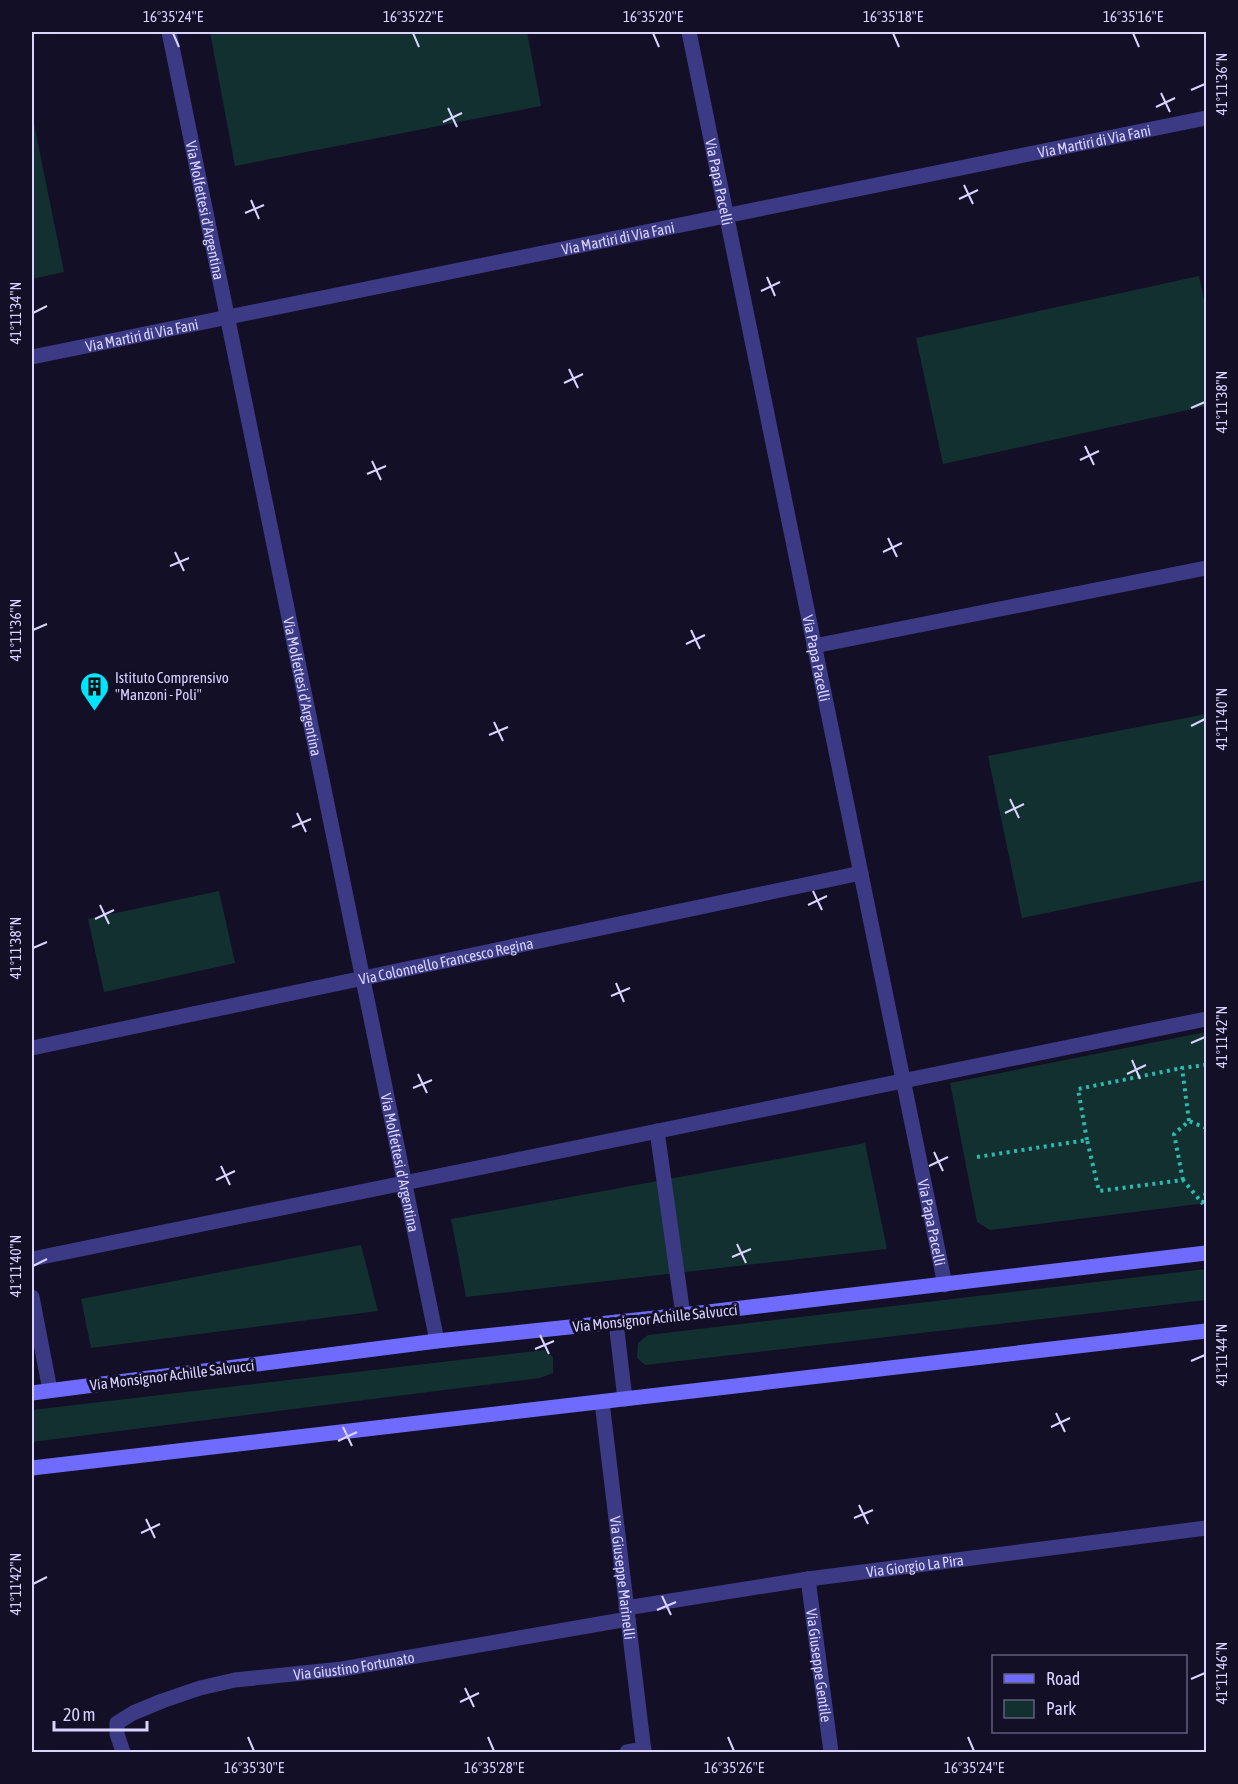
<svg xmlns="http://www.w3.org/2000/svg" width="1238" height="1784" viewBox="0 0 1238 1784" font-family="'Asap Condensed',sans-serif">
  <rect width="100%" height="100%" fill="#130f26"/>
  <!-- green -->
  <path fill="#12302f" d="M210,32H527L541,106L235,166Z
    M32,114L64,272L32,279Z
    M1199,276L1206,309V406L943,464L916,338Z
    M1206,714V880L1022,918L988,756Z
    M219,891L235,963L104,992L88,919Z
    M1206,1032V1203L990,1230L977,1222L950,1083Z
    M865,1143L887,1249L466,1297L451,1219Z
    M361,1245L378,1311L91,1348L81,1299Z
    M1206,1269V1300L645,1365L637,1358L638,1343L648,1335Z
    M544,1350L553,1357V1373L540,1378L32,1442V1410Z"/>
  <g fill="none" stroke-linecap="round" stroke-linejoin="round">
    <!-- path -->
    <path stroke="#2fb8b0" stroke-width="4" stroke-dasharray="3 4.5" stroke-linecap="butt" d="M1189,1121L1182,1068L1206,1065
      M1087,1140L1078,1089L1182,1068
      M977,1157L1087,1140L1099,1191L1183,1180L1203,1204
      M1183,1180L1174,1134L1189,1121L1206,1128
      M1203,1203L1206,1192"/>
    <!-- lane -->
    <path stroke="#3d3a85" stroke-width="15" d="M32,1259L1206,1019"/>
    <!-- street -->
    <g stroke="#3d3a85" stroke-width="15">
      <path id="s1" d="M169,32L437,1341"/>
      <path id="s2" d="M689,32L945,1285"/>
      <path id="s3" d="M32,357L1206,118"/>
      <path d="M814,646L1206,568"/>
      <path id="s4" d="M32,1048L861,873"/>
      <path d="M657,1131L683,1315"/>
      <path d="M32,1297L50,1390"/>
      <path d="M616,1322L625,1399"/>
      <path id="s5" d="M602,1402L644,1752"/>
      <path id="s6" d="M808,1579L831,1752"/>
      <path id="s7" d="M626,1608L808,1579L1206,1528"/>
      <path id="s8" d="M123,1752L117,1734V1723L133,1713L162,1701L200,1688L235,1680L342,1669L628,1619"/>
      <path d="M627,1752L644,1749"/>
    </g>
    <!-- secondary -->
    <path stroke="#6f6bff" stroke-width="15" d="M32,1393L437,1341L683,1315L1206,1253
      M32,1468L1206,1331"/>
  </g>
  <!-- ticks -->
  <path fill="none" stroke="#d9d4ff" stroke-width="2" d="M173,33L179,47M413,33L419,47M653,33L659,47M893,33L899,47M1133,33L1139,47M1191,90L1205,84M1161,93L1170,112M1156,107L1175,98M448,108L457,127M443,122L462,113M964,185L973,204M959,199L978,190M251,200L259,219M245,213L264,205M767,277L775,296M761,291L780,282M33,313L47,306M569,369L578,388M564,383L583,374M1191,408L1205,402M1085,446L1094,465M1080,460L1099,451M372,461L381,480M367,474L386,466M888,538L897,557M175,552L184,571M883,552L902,543M170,566L189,558M33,630L47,624M691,630L700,649M686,644L705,635M494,722L503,741M1191,726L1205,719M489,735L508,727M1010,799L1019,818M297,813L306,832M1005,813L1024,804M292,827L311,819M813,891L822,910M100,905L109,924M808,905L827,896M95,919L114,910M33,948L47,942M616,983L624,1002M611,996L630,988M1191,1043L1205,1037M1132,1060L1140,1079M418,1074L427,1093M1127,1074L1146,1065M413,1088L432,1080M934,1152L943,1171M221,1166L230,1185M929,1166L948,1157M216,1180L235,1171M737,1244L746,1263M732,1257L751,1249M33,1266L47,1259M540,1335L549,1354M535,1349L554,1341M1191,1361L1205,1355M1056,1413L1065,1432M343,1427L352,1446M1051,1427L1070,1418M338,1441L357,1432M859,1505L868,1524M854,1518L873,1510M146,1519L155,1538M141,1533L160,1524M33,1584L47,1577M662,1596L671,1615M657,1610L676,1602M1191,1679L1205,1673M465,1688L474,1707M460,1702L479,1693M248,1737L254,1751M488,1737L494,1751M728,1737L734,1751M968,1737L974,1751"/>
  <!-- icons -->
  <defs>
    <symbol id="building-pin" viewBox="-11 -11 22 30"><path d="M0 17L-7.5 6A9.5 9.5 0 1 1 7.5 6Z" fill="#00e5ff" stroke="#130f26"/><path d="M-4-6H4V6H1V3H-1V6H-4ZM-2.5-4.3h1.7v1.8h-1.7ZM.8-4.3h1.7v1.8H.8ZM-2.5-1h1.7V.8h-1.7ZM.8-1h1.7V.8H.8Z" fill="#111"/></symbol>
  </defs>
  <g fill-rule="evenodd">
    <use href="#building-pin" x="78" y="670" width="33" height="45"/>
  </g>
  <g text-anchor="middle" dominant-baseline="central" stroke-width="6" stroke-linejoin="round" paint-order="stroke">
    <!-- street labels -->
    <g font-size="15" fill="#d9d4ff" stroke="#130f26">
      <text stroke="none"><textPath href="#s3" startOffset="1084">Via Martiri di Via Fani</textPath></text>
      <text stroke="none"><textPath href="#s2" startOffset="153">Via Papa Pacelli</textPath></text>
      <text stroke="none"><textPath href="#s1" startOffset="182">Via Molfettesi d'Argentina</textPath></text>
      <text stroke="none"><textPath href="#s3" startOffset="598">Via Martiri di Via Fani</textPath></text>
      <text stroke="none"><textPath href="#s3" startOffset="112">Via Martiri di Via Fani</textPath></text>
      <text stroke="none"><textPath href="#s2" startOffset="639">Via Papa Pacelli</textPath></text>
      <text stroke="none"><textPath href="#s1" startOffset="668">Via Molfettesi d'Argentina</textPath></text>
      <text stroke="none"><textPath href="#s4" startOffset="423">Via Colonnello Francesco Regina</textPath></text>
      <text stroke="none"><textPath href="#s1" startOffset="1154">Via Molfettesi d'Argentina</textPath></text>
      <text stroke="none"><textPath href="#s2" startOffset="1215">Via Papa Pacelli</textPath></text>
      <text transform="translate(655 1318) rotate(-6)">Via Monsignor Achille Salvucci</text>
      <text transform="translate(172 1375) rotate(-7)">Via Monsignor Achille Salvucci</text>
      <text stroke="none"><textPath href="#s7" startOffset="292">Via Giorgio La Pira</textPath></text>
      <text stroke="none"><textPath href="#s5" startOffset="177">Via Giuseppe Marinelli</textPath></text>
      <text stroke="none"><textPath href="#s8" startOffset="276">Via Giustino Fortunato</textPath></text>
      <text stroke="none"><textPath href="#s6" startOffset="87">Via Giuseppe Gentile</textPath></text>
    </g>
    <!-- poi labels -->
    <g font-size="15" fill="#d9d4ff" stroke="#130f26" text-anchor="start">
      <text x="115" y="677">Istituto Comprensivo<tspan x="115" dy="17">"Manzoni - Poli"</tspan></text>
    </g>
  </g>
  <!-- border -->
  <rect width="1238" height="1784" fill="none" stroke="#130f26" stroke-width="66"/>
  <!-- legend -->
  <rect x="992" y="1655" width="195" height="78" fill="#130f26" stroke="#625e7d" stroke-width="1.5"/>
  <rect x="1004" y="1674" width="30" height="9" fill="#6f6bff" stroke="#625e7d" stroke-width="1.5"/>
  <text x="1046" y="1685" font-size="18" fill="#d9d4ff">Road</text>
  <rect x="1004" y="1700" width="30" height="18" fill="#12302f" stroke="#625e7d" stroke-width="1.5"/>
  <text x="1046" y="1715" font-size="18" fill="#d9d4ff">Park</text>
  <!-- scale -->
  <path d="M54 1721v9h93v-9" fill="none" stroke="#d9d4ff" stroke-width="3"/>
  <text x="63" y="1721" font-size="18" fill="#d9d4ff" stroke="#130f26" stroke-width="4.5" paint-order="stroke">20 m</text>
  <rect x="33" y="33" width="1172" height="1718" fill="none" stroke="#d9d4ff" stroke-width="2"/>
  <g font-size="15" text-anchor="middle" fill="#d9d4ff">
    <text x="173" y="22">16°35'24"E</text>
    <text x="413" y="22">16°35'22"E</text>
    <text x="653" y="22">16°35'20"E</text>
    <text x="893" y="22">16°35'18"E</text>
    <text x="1133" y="22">16°35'16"E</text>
    <text transform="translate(1222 84) rotate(-90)" y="5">41°11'36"N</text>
    <text transform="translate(16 313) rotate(-90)" y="5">41°11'34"N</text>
    <text transform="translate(1222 402) rotate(-90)" y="5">41°11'38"N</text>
    <text transform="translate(16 630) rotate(-90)" y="5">41°11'36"N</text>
    <text transform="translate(1222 719) rotate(-90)" y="5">41°11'40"N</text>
    <text transform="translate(16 948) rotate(-90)" y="5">41°11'38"N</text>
    <text transform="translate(1222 1037) rotate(-90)" y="5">41°11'42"N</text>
    <text transform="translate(16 1266) rotate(-90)" y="5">41°11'40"N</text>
    <text transform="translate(1222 1355) rotate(-90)" y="5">41°11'44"N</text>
    <text transform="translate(16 1584) rotate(-90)" y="5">41°11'42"N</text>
    <text transform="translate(1222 1673) rotate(-90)" y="5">41°11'46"N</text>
    <text x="254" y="1773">16°35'30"E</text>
    <text x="494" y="1773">16°35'28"E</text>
    <text x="734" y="1773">16°35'26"E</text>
    <text x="974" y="1773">16°35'24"E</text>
  </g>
</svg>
